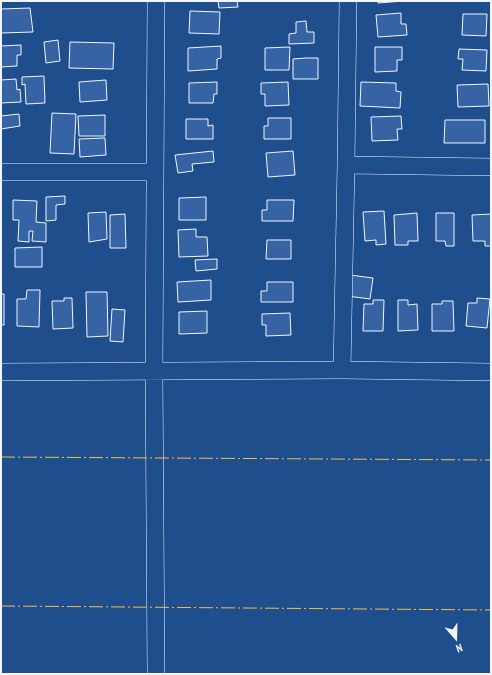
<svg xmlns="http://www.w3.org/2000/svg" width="492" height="675" viewBox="0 0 492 675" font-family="'PT Sans Narrow',sans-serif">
  <rect width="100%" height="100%" fill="#1f4e8c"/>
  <!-- building -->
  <path fill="#3563a3" stroke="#f2f6ff" d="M218,1H237L238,7L219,8Z
    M378,1H403L378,3Z
    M30,8L33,32L1,33V9Z
    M190,11L220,12L219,34L189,33Z
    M401,13V24H406L407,35L378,37L376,15Z
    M463,14H487L486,36L462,35Z
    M306,21L307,32H314V43L289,44V34L296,33V22Z
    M58,40L60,61L46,63L44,42Z
    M70,42L114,43L113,69L69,68Z
    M21,45V55H17V66L1,67V46Z
    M221,46V58L217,59V69L188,71V48Z
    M290,47L289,70H265V48Z
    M375,47H402V60H397V71L375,72Z
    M459,49L487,50L486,71L462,70L463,59H458Z
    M306,58H318V79H293V59Z
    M44,76L45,103L26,104L25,84L22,85V77Z
    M16,79L17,90L20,89L21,102L1,103V80Z
    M106,80L107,100L80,102L79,82Z
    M217,82V94H214L213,103H189V83Z
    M288,82L289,105L265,106V94H261V83Z
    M361,82L396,83V91L401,92L400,108L360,106Z
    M488,84L489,106L458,107L457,85Z
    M52,113L76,114L74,154L50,153Z
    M19,114L20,126L1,129V116Z
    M105,115V136H79L78,116Z
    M401,116L402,129H397L398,140L372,141L371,117Z
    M268,118H291V139H264V126H268Z
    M186,119H208V126L213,125V139H186Z
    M445,120H485V143H444Z
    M105,138L106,155L80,157L79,139Z
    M213,151L214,162L192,164L193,171L178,173L175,155Z
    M293,151L295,175L268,177L266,153Z
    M65,196V204L56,205V220L46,221V197Z
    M206,197V220H179V198Z
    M13,200L37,201L36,222L46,223V242L32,241L33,231H29V242L18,241L19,220H13Z
    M267,200H294L293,221H262V210H267Z
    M384,211L386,244L376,245V240L365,241L363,212Z
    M106,212L107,239L89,242L88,213Z
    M417,213L418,241H408V245H395L394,215Z
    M436,213H454V246H446L445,241H436Z
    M125,214L126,248H110V215Z
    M491,214V246H485V241H473L472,215Z
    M196,229V237H207L208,256L179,257L178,230Z
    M267,240H291V259H266Z
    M42,247V267H15V248Z
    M217,259V269L196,271L195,260Z
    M350,275L373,278L370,299L347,296Z
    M211,280V300L178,302L177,282Z
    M267,282H293V302H261V291H267Z
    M27,290H40L39,327L17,326V299H26Z
    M86,292H107L108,336L87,337Z
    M1,294H4V325H1Z
    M64,298H72L73,328L53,329L52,301H64Z
    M477,298L490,299L487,328L466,326L468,303H477Z
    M373,300H384L383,331H363L364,304H373Z
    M398,300H408V305L417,304L418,330L398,331Z
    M442,301H453L454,331H432V304H442Z
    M112,309L125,310L123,342L110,341Z
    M207,311V333L179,334V312Z
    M290,313L291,335L266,336V325H262V314Z"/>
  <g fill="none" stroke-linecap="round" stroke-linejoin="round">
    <defs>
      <path id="street" d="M348,1L346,165L491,167
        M1,172H155
        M342,370L346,165
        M1,372L342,370L491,372
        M156,674L154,372L156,1"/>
    </defs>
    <!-- street casing -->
    <use href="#street" stroke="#f2f6ff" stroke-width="18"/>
    <!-- street -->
    <use href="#street" stroke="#1f4e8c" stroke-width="17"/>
    <!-- power -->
    <path stroke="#ffb74d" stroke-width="1" stroke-dasharray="14 3 2 3" stroke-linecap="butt" d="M1,457L491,460
      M1,606L491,610"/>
  </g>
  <!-- border -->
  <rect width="492" height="675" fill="none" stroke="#f2f6ff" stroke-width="4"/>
  <!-- north arrow -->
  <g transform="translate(456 639) rotate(160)" stroke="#1f4e8c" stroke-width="3" paint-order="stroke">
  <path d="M0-3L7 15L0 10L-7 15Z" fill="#f2f6ff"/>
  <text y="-6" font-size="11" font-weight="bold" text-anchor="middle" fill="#f2f6ff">N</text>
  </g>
</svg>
